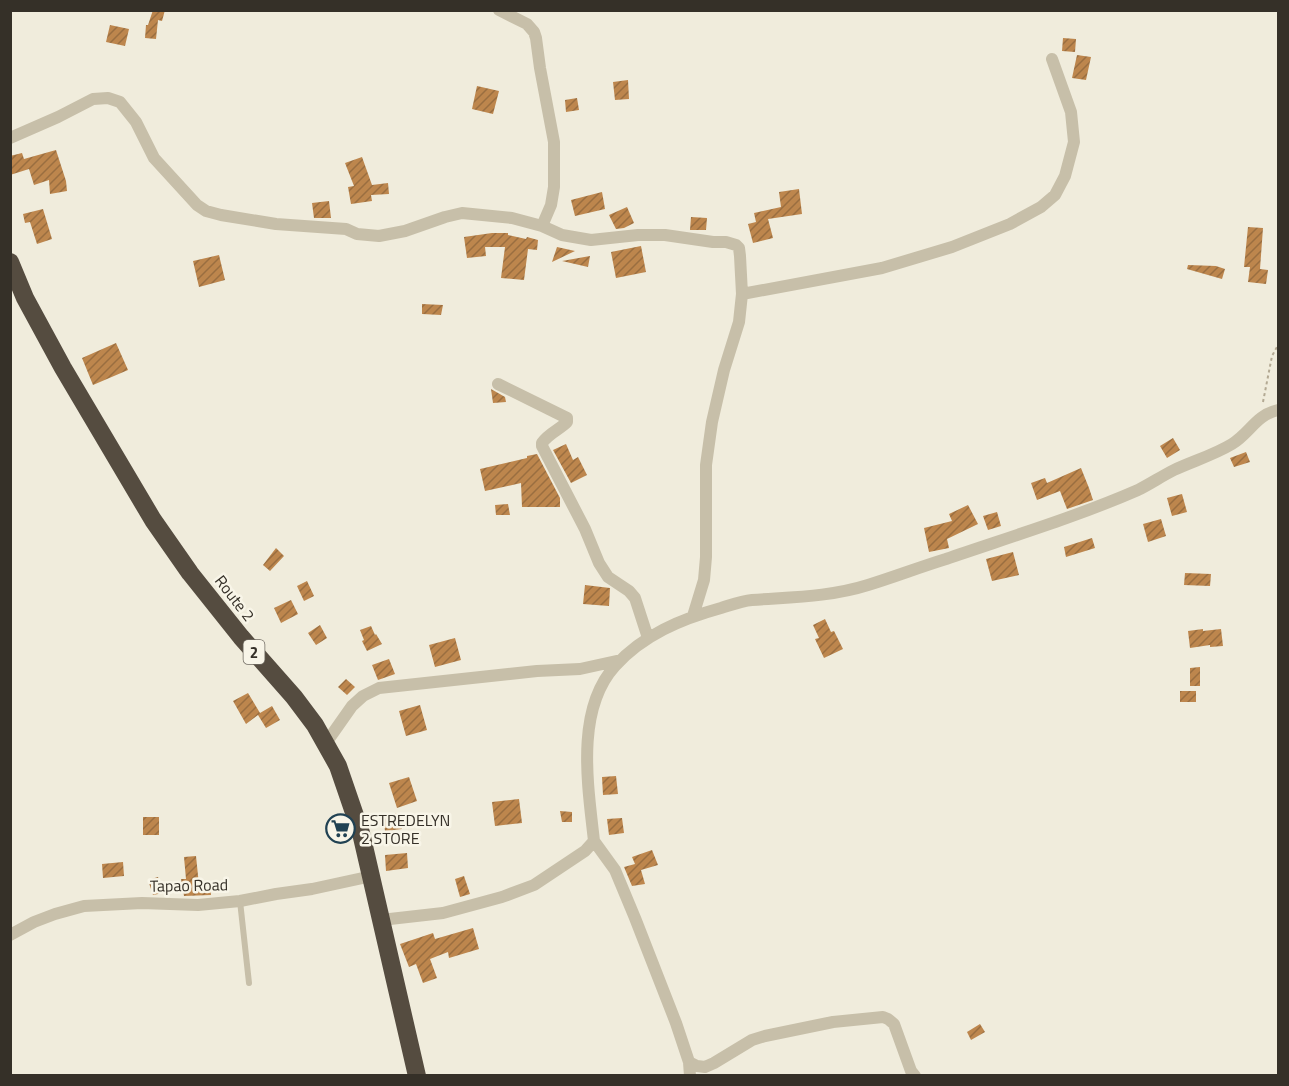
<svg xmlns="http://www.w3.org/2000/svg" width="1289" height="1086" viewBox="0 0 1289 1086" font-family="'Titillium Web',sans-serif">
  <defs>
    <pattern id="building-hatch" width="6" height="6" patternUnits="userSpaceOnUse" patternTransform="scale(1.5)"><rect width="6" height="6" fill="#bd864d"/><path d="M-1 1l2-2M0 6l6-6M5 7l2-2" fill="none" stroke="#9a6e40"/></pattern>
  </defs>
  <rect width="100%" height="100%" fill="#f0ecdc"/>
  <!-- building -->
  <path fill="url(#building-hatch)" d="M153,10H165L162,21L158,20L156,39L145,38L146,25H148Z
    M110,25L129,29L125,46L106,42Z
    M1063,38L1076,39L1075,52L1062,51Z
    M1077,55L1091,57L1086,80L1072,78Z
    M628,80L629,99L615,100L613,82Z
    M477,86L499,91L493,114L472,109Z
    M577,98L579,110L566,112L565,100Z
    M56,150L66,181L67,191L50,194L49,180L34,185L29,169L10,175V156L22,153L24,159Z
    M362,157L372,185L388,183L389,194L371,195L372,201L351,204L348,187L354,186L345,163Z
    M799,189L802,214L768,219L773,238L753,243L748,224L756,222L754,213L781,207L779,192Z
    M602,192L605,209L575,216L571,200Z
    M329,201L331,218H314L312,203Z
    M627,207L634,223L624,228L616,229L609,215Z
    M43,209L52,239L37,244L30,222L25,223L23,214Z
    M691,217L707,218L706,230H690Z
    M1248,227L1263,228L1260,269L1268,270L1266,284L1248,282L1250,267H1244Z
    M492,233H508V235L526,239L527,237L538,240L537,250L528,249L524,280L501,278L505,247H485L486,256L467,258L464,237Z
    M641,246L646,272L616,278L611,252Z
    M557,247L575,251L552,262Z
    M219,255L225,280L199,287L193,261Z
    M590,256L588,267L562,261Z
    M1188,265L1216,266L1225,269L1222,279L1187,269Z
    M422,304L443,305L441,315L422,314Z
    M116,343L128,370L93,385L82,358Z
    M491,389L505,397L506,402L493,403Z
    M1173,438L1180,450L1167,458L1160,446Z
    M566,444L573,460L578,457L587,475L571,483L553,450Z
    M1246,452L1250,462L1234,467L1230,458Z
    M537,454L560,498V507H522L521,483L485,491L480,469L527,458V456Z
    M1081,468L1089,488L1093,500L1067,509L1060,491L1037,500L1031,483L1045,478L1047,483Z
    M1182,494L1187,512L1172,516L1167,498Z
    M508,504L510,515H496L495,505Z
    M968,505L978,524L947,539L949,548L929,552L924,528L952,521L949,514Z
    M997,512L1001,526L988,530L983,516Z
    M1161,519L1166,536L1148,542L1143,524Z
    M1092,538L1095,548L1066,557L1064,547Z
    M276,548L284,556L270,571L263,565Z
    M1013,552L1019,575L992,581L986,559Z
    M1185,573L1211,574L1210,586L1184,585Z
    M307,581L314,596L304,601L297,586Z
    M585,585L610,588L609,606L583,604Z
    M291,600L298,614L281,623L274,608Z
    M825,619L831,632L834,631L843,649L824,658L815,639L819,638L813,625Z
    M320,625L327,638L316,645L308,633Z
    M371,626L375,635L376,634L382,644L367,651L362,641L364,640L360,630Z
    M1203,629V631L1221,629L1223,646L1210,647V645L1190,648L1188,631Z
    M455,638L461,660L435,667L429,645Z
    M389,659L395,674L378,680L372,665Z
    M1200,667V686H1190V668Z
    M346,679L355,687L347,695L338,687Z
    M1180,691H1196V702H1180Z
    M248,693L260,713L272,706L280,720L266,728L258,715L246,724L233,701Z
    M420,705L427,730L406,736L399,711Z
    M616,776L618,794L603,795L602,777Z
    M409,777L417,801L397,808L389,783Z
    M519,799L522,823L495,826L492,802Z
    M560,811L572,812V822H562Z
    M399,813L402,829L385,831L383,815Z
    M143,817H159V835H143Z
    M622,818L624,833L609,835L607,819Z
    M652,850L658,865L641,870L645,884L632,886L624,867L635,864L632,857Z
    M407,853L408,868L386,871L385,855Z
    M196,856L199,885L210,883L211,895L184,896L181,879H186L184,857Z
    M123,862L124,876L103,878L102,864Z
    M464,876L470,894L460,897L455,879Z
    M158,877L163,893L153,895L148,880Z
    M473,928L479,949L449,958L448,952L430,959L437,978L423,983L416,964L409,967L400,944L433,933L435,939Z
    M980,1024L985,1032L971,1040L967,1032Z"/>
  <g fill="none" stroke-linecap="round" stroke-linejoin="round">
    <!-- path -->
    <path stroke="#b3a993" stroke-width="2" stroke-dasharray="3 3" stroke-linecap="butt" d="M1263,402L1272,356L1278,345"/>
    <!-- lane -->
    <path stroke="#c7bfa9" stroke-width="6" d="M240,901L249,983"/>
    <!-- street -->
    <path stroke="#c7bfa9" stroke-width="12" d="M499,10L527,24L534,32L536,38L540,68L554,142V187L551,205L542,226
      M10,138L58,117L93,99L108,98L120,102L136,122L154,158L197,205L206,211L221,215L276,224L346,229L357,234L379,236L405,231L445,217L462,213L512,218L542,226L562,235L591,240L638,235H665L713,242H726L736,245L739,248L740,256L742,294L739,322L724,370L712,422L706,465V557L704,580L693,616
      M742,294L882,268L952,247L1010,224L1041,207L1055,195L1065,176L1074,142L1071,112L1052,59
      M498,384L567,418V422C559,430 549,433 542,443V446L585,529L599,563L608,577L629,591L635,598L648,638
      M326,743L352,706L363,696L379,688L537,671L580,669L621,660
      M594,841L615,870L635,918L676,1023L689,1062L690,1076
      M381,920L443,913L502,897L534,885L585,851L594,841C588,786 575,710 615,666C643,635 681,619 721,608C731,605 741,601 752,600C791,597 830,597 868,585C894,577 920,567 946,559C1010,537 1076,517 1138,490C1150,484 1162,476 1174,470C1193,461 1214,455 1232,444C1250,433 1256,415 1278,410
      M10,935L34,922L55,914L84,906L142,903L198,905L240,901L276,894L312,889L372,876
      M689,1062L697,1066L705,1067L714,1063L752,1040L765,1036L833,1022L883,1017L888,1019L894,1024L911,1071L915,1076"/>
    <!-- highway -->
    <path stroke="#554c40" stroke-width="18" d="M10,262L25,298L63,368L153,520L190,573L241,637L294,697L315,725L338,766L361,833L417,1076"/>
  </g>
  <!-- icons -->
  <defs>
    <symbol id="supermarket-ring" viewBox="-11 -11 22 22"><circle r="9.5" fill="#f8f5e8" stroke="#214253" stroke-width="1.5"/><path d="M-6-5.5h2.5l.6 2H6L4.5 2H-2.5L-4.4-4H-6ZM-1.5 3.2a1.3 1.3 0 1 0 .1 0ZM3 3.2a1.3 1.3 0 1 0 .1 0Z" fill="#214253"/></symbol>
  </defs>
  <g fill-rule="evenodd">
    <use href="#supermarket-ring" x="324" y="812" width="33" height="33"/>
  </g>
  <g text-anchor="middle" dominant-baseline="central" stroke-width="5" stroke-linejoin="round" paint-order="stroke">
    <!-- shield labels -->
    <rect fill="#f8f5e8" stroke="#706b62" stroke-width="1.5" x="243.5" y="640" width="21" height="24" rx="4.5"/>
    <g font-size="15" font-weight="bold" fill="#353028">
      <text x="254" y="652">2</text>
    </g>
    <!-- street labels -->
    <g font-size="16" fill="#353028" stroke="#f8f5e8">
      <text transform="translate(235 598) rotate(52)">Route 2</text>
      <text transform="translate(189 885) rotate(-1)">Tapao Road</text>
    </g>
    <!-- poi labels -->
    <g font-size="16" fill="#353028" stroke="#f8f5e8" text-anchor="start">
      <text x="361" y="820">ESTREDELYN<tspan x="361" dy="18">2 STORE</tspan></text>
    </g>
  </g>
  <!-- border -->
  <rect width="1289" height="1086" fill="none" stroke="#353028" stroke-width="24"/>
</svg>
